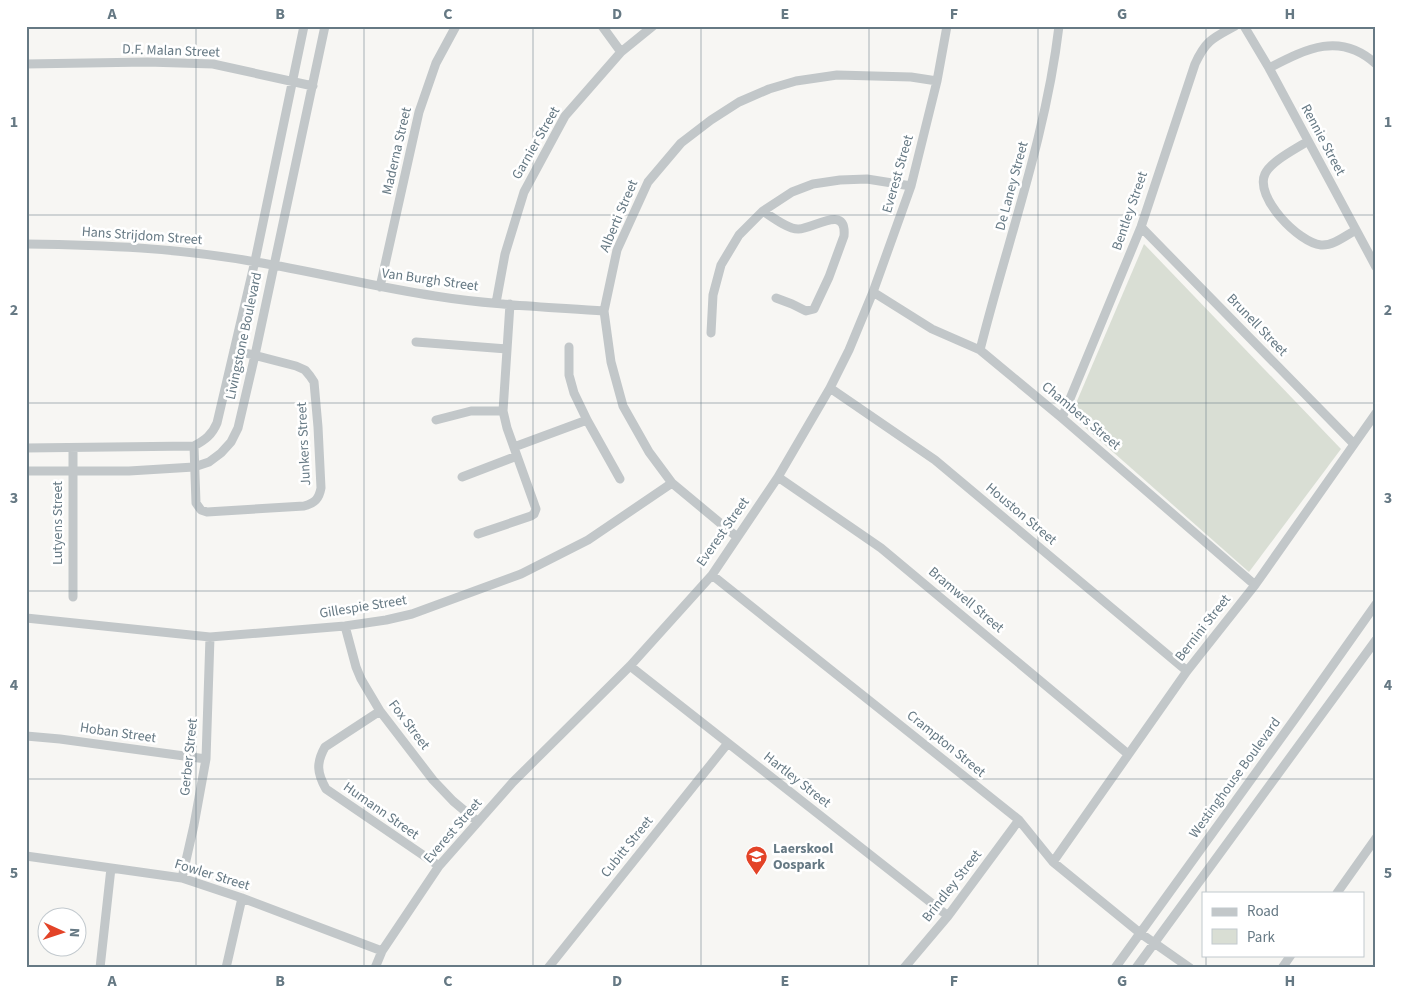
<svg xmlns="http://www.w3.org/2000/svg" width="1402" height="994" viewBox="0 0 1402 994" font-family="'Source Sans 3',sans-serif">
  <rect width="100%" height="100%" fill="#f7f6f3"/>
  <!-- green -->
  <path fill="#d9ded4" d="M1144,244L1341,449L1249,572L1071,415Z"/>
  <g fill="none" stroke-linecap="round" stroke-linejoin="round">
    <!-- minor -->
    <path stroke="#c2c7c9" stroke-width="9" d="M602,26L621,52
      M1244,26L1269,68L1376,267
      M26,64L147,62L213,64L313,86
      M1269,68C1306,49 1340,31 1376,64
      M1308,141C1296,149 1271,161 1265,174C1254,197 1299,243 1321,245C1333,246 1345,236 1356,230
      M763,211C772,217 788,229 798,229C812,230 847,203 844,236L829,277L814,309L806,311L792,304L776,298
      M1141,227L1353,443
      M26,244C103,245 180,248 256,262C316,272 375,287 435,296C491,305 548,307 604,311
      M380,287L419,112L436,63L456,26
      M873,292L932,329L980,350L1062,418L1255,585
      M496,303L505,254L524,192L565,116L621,52L653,26
      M711,333L713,295L721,265L739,235L763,211L792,192L813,184L840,180L867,179L911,186
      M416,342L507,349
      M980,350C1007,242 1046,137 1059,26
      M830,388L935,460L1187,671
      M1062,418L1141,227L1195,64C1206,40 1213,38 1235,26
      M436,420L471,411H503
      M587,420L620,479
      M194,446L196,503L201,510L207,512L304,506C315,503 319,499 321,488L318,427L314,382L310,376L305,370L296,366L234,350
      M514,447L587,420L574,393L569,375V347
      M26,448L194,446C205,440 212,435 217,423L255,261L304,26
      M26,471H129L194,467L209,462L221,453L231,442L238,428L255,355L325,26
      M462,477L517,456
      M778,477L881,548L1128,754
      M478,534L531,516L534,514L536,509L507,428L503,411L510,304
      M737,537L672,483L649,452L623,406L611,362L604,311L617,250L648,182L681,143L711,120L739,102L769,89L796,81L837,75L911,77L937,81
      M712,575L1019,820L1053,862L1140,933L1190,968
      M73,597V448
      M26,618L210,637L345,626L386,620L412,614L521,574L588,540L672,483
      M345,626L356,667L361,679L380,711L433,780L453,801L478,822
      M630,666L948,916
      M380,711L325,747C316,763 317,773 326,789L439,866
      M26,736L60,739L206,759
      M26,856L182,878L242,898L382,951
      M1053,862L1187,671L1255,585L1376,413
      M182,878L194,825L206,759L210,637
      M1337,893L1376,838
      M100,968L111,868
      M226,968L242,898
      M375,968L382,951L439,866L513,782L630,666L712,575L778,477L830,388L849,350L873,292L911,186L937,81L947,26
      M548,968L728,743
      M904,968L948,916L1019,820
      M1115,968L1299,713L1376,604
      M1136,968L1376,640
      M1282,968L1291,955"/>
  </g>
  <!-- grid -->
  <path fill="none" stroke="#667984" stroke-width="1" stroke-opacity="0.55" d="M196,26V968M364,26V968M533,26V968M701,26V968M869,26V968M1038,26V968M1206,26V893M26,215H1376M26,403H1376M26,591H1376M26,779H1376M1206,955V968"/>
  <!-- icons -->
  <defs>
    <symbol id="school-pin" viewBox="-11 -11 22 30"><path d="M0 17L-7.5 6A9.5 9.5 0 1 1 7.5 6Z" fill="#e34327" stroke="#fff"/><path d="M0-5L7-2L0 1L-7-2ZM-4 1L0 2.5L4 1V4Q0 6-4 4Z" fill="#fff"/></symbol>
  </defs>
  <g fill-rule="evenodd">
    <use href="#school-pin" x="744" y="844" width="25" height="34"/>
  </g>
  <g text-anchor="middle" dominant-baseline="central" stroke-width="5" stroke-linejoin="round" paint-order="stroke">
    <!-- street labels -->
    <g font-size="14" fill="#667984" stroke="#fff">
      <text transform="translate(171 51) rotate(2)">D.F. Malan Street</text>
      <text transform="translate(1323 140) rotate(62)">Rennie Street</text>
      <text transform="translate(536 143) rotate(-60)">Garnier Street</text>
      <text transform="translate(397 151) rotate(-77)">Maderna Street</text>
      <text transform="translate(898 174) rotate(-74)">Everest Street</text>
      <text transform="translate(1012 186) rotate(-75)">De Laney Street</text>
      <text transform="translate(1130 211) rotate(-71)">Bentley Street</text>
      <text transform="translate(619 216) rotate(-67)">Alberti Street</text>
      <text transform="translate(142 236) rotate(4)">Hans Strijdom Street</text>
      <text transform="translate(430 280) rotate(8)">Van Burgh Street</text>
      <text transform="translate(1257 325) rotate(46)">Brunell Street</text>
      <text transform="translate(244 336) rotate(-78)">Livingstone Boulevard</text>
      <text transform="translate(1081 416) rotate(40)">Chambers Street</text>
      <text transform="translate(304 444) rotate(-93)">Junkers Street</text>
      <text transform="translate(1021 514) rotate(40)">Houston Street</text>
      <text transform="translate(58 523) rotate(-90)">Lutyens Street</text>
      <text transform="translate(723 532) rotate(-55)">Everest Street</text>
      <text transform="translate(966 600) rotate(40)">Bramwell Street</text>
      <text transform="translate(363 607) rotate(-9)">Gillespie Street</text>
      <text transform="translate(1203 628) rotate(-52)">Bernini Street</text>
      <text transform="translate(409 725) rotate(53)">Fox Street</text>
      <text transform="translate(118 733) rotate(8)">Hoban Street</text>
      <text transform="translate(946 744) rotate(39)">Crampton Street</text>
      <text transform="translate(189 757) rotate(-84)">Gerber Street</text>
      <text transform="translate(1235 778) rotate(-54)">Westinghouse Boulevard</text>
      <text transform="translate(797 780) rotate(38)">Hartley Street</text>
      <text transform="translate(381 811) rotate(35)">Humann Street</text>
      <text transform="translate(453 831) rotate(-49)">Everest Street</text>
      <text transform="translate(627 847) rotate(-51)">Cubitt Street</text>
      <text transform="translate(212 875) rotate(17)">Fowler Street</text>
      <text transform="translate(952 886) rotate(-52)">Brindley Street</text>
    </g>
    <!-- poi labels -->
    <g font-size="14" font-weight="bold" fill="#667984" stroke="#fff" text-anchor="start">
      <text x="773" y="849">Laerskool<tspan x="773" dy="16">Oospark</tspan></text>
    </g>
  </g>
  <!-- border -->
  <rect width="1402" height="994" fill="none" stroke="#ffffff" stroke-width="55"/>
  <!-- legend -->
  <rect x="1202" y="892" width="162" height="65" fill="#ffffff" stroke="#c2c9ce"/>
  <rect x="1212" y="908" width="25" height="8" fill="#c2c7c9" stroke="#c2c9ce"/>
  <text x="1247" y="916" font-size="15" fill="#667984">Road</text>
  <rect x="1212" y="929" width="25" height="15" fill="#d9ded4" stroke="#c2c9ce"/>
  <text x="1247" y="942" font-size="15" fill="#667984">Park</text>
  <!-- north arrow -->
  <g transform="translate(62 932) rotate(93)"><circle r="24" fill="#ffffff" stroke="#c2c9ce"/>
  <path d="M0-4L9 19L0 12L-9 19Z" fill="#e34327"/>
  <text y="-8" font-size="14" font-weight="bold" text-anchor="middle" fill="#667984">N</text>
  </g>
  <rect x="28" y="28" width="1346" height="938" fill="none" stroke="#667984" stroke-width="2"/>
  <g font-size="16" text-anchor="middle" font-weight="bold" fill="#667984">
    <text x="112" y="19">A</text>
    <text x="280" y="19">B</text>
    <text x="448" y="19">C</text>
    <text x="617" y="19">D</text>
    <text x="785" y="19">E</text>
    <text x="954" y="19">F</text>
    <text x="1122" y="19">G</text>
    <text x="1290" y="19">H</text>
    <text x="14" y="127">1</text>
    <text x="1388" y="127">1</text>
    <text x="14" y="315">2</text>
    <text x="1388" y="315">2</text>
    <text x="14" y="503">3</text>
    <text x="1388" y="503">3</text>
    <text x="14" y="690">4</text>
    <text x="1388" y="690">4</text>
    <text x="14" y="878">5</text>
    <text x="1388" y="878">5</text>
    <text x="112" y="986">A</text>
    <text x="280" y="986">B</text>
    <text x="448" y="986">C</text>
    <text x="617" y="986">D</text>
    <text x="785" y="986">E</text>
    <text x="954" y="986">F</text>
    <text x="1122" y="986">G</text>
    <text x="1290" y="986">H</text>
  </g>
</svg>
